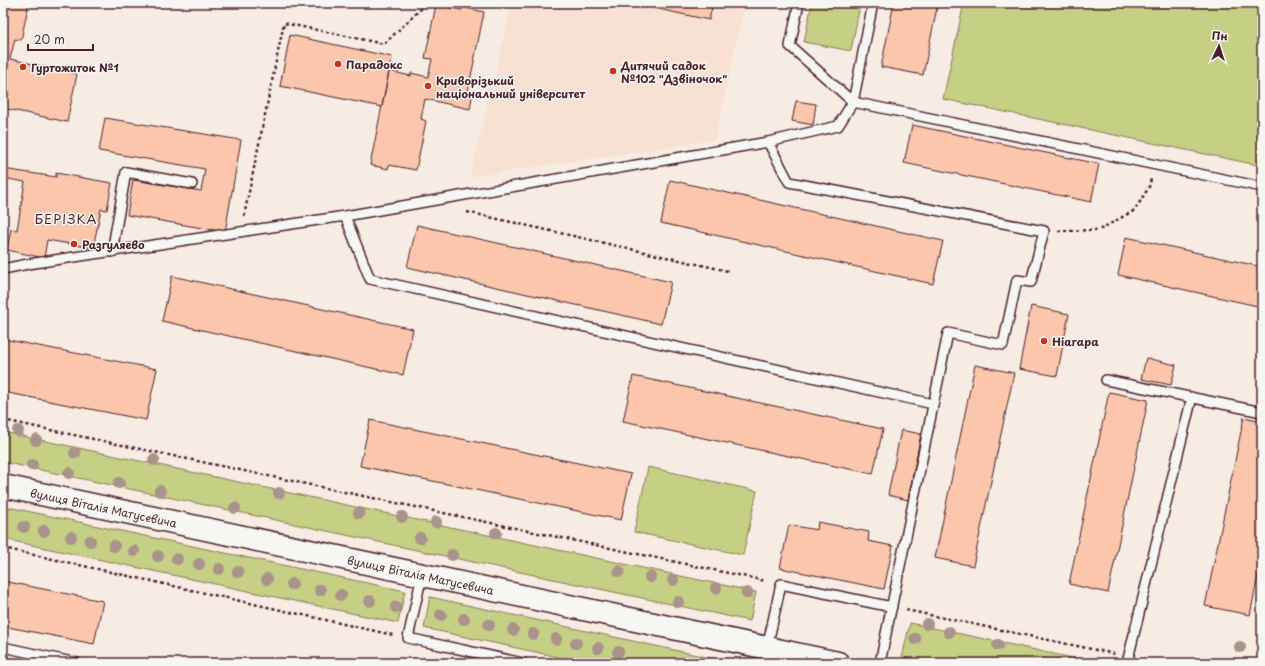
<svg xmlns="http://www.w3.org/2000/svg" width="1265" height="666" viewBox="0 0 1265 666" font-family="'Playpen Sans',sans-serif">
  <rect width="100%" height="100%" fill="#f7ece4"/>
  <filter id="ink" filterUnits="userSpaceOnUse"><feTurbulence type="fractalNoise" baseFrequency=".025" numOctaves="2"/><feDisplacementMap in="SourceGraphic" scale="8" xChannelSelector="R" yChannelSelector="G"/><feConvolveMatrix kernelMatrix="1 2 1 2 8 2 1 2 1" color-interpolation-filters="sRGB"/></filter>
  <g filter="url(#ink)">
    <!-- built -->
    <path fill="#f8e1d3" d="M512,3H745L715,140L470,177Z"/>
    <!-- green -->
    <path fill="#c5d084" stroke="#887858" d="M812,3H851L860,5L851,51L804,42Z
      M964,3H1262V166L943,99Z
      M3,432L756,592L750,621L3,462Z
      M648,467L757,491L743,555L634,532Z
      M3,506L405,591L398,623L3,539Z
      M430,597L734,663H586L424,628Z
      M910,623L1096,663H928L902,657Z"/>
    <!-- building -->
    <path fill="#fbc6ac" stroke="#4a1f2b" d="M3,3H29L21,40L15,39L10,59L77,74L67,122L3,108Z
      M631,3H713L709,20Z
      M894,3H938L923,75L881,67Z
      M436,5L462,10V7L484,12L467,96L472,97L470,109L425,99L421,119L426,121L416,170L389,165L388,169L370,165L389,71L411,76V73L428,77L432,59L425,58Z
      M290,35L392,57L382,107L280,86Z
      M796,101L816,104L813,125L792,121Z
      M105,118L241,140L225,232L127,215L133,180L201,191L205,169L99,151Z
      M912,125L1099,164L1091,202L904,163Z
      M3,169L56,177V173L112,183L107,210L101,209L93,248L47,240L44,258L7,250L11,229L17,230L25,182L3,178Z
      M670,180L943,241L933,284L661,223Z
      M417,225L671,282L661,324L407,267Z
      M1126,237L1262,267V307L1118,275Z
      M172,276L413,329L403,375L162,321Z
      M1031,306L1069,314L1057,376L1019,369Z
      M3,339L157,369L146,420L3,392Z
      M1146,358L1176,365L1171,385L1141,379Z
      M975,365L1014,373L973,566L935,558Z
      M633,376L883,429L873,474L623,421Z
      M1109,392L1148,400L1108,593L1069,584Z
      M1244,417L1262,421V556L1250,615L1205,606Z
      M370,420L631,474L621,520L360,466Z
      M901,430L921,434L908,500L888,495Z
      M818,522L869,532L868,541L893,546L884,589L780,568L789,525L817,530Z
      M3,581L103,601L94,644L3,626Z"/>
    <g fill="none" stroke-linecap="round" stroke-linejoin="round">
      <defs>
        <path id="service" d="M799,3L790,46L853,102L873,3
          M768,142L789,182L1044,231L1031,282L1017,280L1003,345L948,333L880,663
          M345,216L370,279L933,404
          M112,252L126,172L192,184
          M3,269L28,264L345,216L768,142L838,126L853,102L1262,187
          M1106,380L1262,412
          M422,575L408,638L523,663
          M3,647L77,663
          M767,648L781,584L892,607
          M1127,663L1192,397"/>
        <g id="tertiary">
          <path id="s1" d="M3,486L838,663"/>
        </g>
      </defs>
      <!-- service casing -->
      <use href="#service" stroke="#4a1f2b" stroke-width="12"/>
      <!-- tertiary casing -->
      <use href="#tertiary" stroke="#4a1f2b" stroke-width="25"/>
      <!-- path -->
      <path stroke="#4a1f2b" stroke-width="2.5" stroke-dasharray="3 3" stroke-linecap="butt" d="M467,212L728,271
        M244,216L284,23L384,44L427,3
        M1058,231L1099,230L1135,210L1149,187L1151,179
        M3,420L766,581
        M3,548L393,635
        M906,610L1115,654
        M1143,660L1156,663"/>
      <!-- service -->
      <use href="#service" stroke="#f6f6f2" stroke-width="9"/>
      <!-- tertiary -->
      <use href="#tertiary" stroke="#f6f6f2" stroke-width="22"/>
    </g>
    <!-- trees -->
    <g fill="#a9938a">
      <circle cx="18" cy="431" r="6"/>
      <circle cx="36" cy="440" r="6"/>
      <circle cx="75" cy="453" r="6"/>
      <circle cx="154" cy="460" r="6"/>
      <circle cx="32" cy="465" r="6"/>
      <circle cx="69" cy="473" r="6"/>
      <circle cx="119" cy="483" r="6"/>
      <circle cx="160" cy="491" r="6"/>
      <circle cx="279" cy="493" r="6"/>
      <circle cx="235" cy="508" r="6"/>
      <circle cx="359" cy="513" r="6"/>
      <circle cx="402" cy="517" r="6"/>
      <circle cx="436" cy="522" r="6"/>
      <circle cx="24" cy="527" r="6"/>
      <circle cx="44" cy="531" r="6"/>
      <circle cx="496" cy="533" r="6"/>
      <circle cx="71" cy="537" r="6"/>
      <circle cx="420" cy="538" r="6"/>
      <circle cx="90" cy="541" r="6"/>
      <circle cx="114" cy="546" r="6"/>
      <circle cx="134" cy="551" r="6"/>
      <circle cx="452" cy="555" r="6"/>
      <circle cx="158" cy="556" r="6"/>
      <circle cx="177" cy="559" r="6"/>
      <circle cx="199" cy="564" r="6"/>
      <circle cx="219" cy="569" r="6"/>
      <circle cx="619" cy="571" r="6"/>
      <circle cx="238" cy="572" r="6"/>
      <circle cx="650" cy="577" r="6"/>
      <circle cx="267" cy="579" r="6"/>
      <circle cx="673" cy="580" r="6"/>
      <circle cx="292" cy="584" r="6"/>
      <circle cx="716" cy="588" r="6"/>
      <circle cx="320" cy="590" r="6"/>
      <circle cx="747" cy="593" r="6"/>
      <circle cx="341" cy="595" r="6"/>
      <circle cx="370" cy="601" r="6"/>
      <circle cx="678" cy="602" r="6"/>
      <circle cx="396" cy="607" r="6"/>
      <circle cx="441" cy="615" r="6"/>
      <circle cx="464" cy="619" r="6"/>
      <circle cx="927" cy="624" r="6"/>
      <circle cx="489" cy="625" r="6"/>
      <circle cx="513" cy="630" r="6"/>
      <circle cx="949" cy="632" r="6"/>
      <circle cx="533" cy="634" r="6"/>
      <circle cx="556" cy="639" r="6"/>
      <circle cx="915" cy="639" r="6"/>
      <circle cx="576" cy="643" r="6"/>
      <circle cx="998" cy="645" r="6"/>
      <circle cx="1240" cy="647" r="6"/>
      <circle cx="598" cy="648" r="6"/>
      <circle cx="618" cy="652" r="6"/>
    </g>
  </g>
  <!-- markers -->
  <g fill="#c8321e" stroke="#f6f6f2" stroke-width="1.5">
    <circle cx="338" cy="64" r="4"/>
    <circle cx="23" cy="67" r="4"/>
    <circle cx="613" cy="71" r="4"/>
    <circle cx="428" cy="86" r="4"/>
    <circle cx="74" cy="244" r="4"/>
    <circle cx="1044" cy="341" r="4"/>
  </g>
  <g text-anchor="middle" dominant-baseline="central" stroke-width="3" stroke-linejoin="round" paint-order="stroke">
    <!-- poi labels -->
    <g font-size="11" font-weight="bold" fill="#4a1f2b" stroke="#f6f6f2" text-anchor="start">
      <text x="346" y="64">Парадокс</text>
      <text x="621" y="65">Дитячий садок<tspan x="621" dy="13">№102 "Дзвіночок"</tspan></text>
      <text x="31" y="67">Гуртожиток №1</text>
      <text x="436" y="80">Криворізький<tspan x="436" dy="13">національний університет</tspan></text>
      <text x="82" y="244">Разгуляево</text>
      <text x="1052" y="341">Ніагара</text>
    </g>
    <!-- street labels -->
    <g font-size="11" fill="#4a1f2b" stroke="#f6f6f2">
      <text stroke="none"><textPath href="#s1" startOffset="103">вулиця Віталія Матусевича</textPath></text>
      <text stroke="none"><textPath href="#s1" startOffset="427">вулиця Віталія Матусевича</textPath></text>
    </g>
    <!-- quarter labels -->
    <g font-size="13" letter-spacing="1" fill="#4a1f2b" stroke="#f6f6f2">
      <text x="66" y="218">БЕРІЗКА</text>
    </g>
  </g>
  <!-- margin -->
  <rect width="1265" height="666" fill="none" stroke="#f6f6f2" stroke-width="16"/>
  <rect x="8" y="8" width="1249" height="650" fill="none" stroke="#4a1f2b" stroke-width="1.5" filter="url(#ink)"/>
  <!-- north arrow -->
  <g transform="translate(1219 46) rotate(4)" stroke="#f6f6f2" stroke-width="3" paint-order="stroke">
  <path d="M0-3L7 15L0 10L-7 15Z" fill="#4a1f2b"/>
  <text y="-6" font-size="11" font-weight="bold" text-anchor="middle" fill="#4a1f2b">Пн</text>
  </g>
  <!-- scale -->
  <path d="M28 44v6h65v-6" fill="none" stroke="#4a1f2b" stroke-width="2"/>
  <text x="34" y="44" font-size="12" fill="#4a1f2b" stroke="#f6f6f2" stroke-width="3" paint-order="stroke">20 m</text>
</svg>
